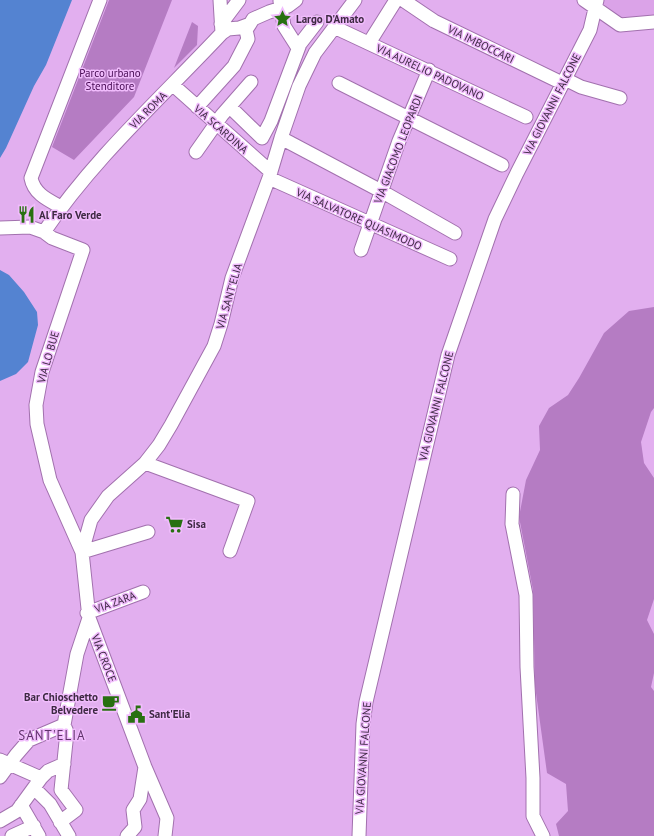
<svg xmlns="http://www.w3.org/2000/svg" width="654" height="836" viewBox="0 0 654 836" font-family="'PT Sans',sans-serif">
  <rect width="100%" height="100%" fill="#e2afef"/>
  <!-- built -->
  <path fill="#dba3e8" d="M602,0H654V18L618,21L601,8Z"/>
  <!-- green -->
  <path fill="#b57cc3" d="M109,0H172L134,97L74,160L52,147Z
    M192,22L198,26L197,45L174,68Z
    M654,307V408L651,412L641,442L644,463L654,478V599L647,620L654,634V673L651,687L654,691V836H559L556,824L568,811L566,784L547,773L535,686L533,590L519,517L526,480L540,450L539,426L549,408L568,395L579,378L604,333L629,311Z"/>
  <!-- water -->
  <path fill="#5483d1" d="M0,0H72L46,65L34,86L6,148L0,158Z
    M0,270L9,275L24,292L37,312L38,325L28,362L16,374L0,381Z"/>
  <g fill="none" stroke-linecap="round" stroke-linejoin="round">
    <defs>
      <path id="minor" d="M220,0L222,33
        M403,0L434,21L562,83
        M584,0L620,25L654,22
        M280,1L284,26L298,48
        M221,24L239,0
        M334,27L526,117
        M369,43L396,0
        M565,79L581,87L620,98
        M339,83L502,165
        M173,85L271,172
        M197,107L234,66L248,39L246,30L250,24
        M230,107L262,138L271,121L300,44L317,22
        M281,138L381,191L455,233
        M196,152L222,115L251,82
        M269,178L450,259
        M61,207C48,200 34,194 31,178L100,0
        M0,228L30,227L44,232L52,238L83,250L42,372L36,405L37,424L50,480L82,552L89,618L145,767L167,818L165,836
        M44,232C94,158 161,98 222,33L228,29L239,28L250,24L253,19L269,12L288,6L296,0
        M361,250L399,141L429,70
        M145,463L248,501L230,551
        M513,494L512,524L526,595L527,667L533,778V816L543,836
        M82,552L91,520L108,496L145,463L159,445L171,425L214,346L221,324L232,278L269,178L281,138L299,86L315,53L355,0
        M82,552L148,532
        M87,613L143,592
        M0,760L41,778
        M0,777L16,755L29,740L64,725L77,654L89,618
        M34,788L50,804L69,836
        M21,805L39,836
        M0,821L17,811L41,778L48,771L64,764
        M60,822L76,810L61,790L67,732L64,725
        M12,836L34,826
        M127,836L135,827L133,810L140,799L145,767
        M359,836L363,724L366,702L448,355L495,219L517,173L590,30L597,0"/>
    </defs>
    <!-- minor casing -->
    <use href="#minor" stroke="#a271ae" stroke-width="15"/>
    <!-- minor -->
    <use href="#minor" stroke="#fff" stroke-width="13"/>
  </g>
  <!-- icons -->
  <defs>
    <symbol id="sight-bare" viewBox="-9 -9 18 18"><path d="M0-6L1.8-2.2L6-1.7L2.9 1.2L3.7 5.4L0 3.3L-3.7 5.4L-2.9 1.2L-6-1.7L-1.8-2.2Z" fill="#287011" stroke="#f0bcfc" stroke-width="2.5" paint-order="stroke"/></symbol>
    <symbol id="restaurant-bare" viewBox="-9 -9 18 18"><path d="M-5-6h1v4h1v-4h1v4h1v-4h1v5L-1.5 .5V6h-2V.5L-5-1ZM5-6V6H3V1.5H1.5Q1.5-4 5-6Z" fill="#287011" stroke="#f0bcfc" stroke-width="2.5" paint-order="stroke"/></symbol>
    <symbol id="supermarket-bare" viewBox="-9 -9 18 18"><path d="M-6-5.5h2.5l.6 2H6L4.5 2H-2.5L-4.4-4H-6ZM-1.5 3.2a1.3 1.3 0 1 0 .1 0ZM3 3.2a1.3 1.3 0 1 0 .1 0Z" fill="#287011" stroke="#f0bcfc" stroke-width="2.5" paint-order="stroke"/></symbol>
    <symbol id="cafe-bare" viewBox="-9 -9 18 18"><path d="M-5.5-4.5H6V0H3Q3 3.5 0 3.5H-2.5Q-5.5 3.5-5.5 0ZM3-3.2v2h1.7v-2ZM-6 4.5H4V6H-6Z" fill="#287011" stroke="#f0bcfc" stroke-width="2.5" paint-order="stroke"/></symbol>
    <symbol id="civic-bare" viewBox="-9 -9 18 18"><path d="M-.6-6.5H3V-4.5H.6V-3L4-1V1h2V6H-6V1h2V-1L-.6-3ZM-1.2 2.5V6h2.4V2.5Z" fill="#287011" stroke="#f0bcfc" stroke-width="2.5" paint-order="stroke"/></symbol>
  </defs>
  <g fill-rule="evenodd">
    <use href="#sight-bare" x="270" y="6" width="25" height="25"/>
    <use href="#restaurant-bare" x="14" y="202" width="25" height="25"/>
    <use href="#supermarket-bare" x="162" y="512" width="25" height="25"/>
    <use href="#cafe-bare" x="98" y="690" width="25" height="25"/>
    <use href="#civic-bare" x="124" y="702" width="25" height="25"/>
  </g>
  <g text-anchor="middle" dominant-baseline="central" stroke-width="3" stroke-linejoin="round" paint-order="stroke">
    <!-- poi labels -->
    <g font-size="11" font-weight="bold" fill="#3d2942" stroke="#f0bcfc" text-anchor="start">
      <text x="296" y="19">Largo D'Amato</text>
      <text x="39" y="215">Al Faro Verde</text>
      <text x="187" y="524">Sisa</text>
      <text x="98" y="697" text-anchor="end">Bar Chioschetto<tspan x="98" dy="13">Belvedere</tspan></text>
      <text x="149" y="714">Sant'Elia</text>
    </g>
    <!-- street labels -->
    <g font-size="11" fill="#3d2942" stroke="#f0bcfc">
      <text transform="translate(481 44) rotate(26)">VIA IMBOCCARI</text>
      <text transform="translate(430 72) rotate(25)">VIA AURELIO PADOVANO</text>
      <text transform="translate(552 104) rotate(-63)">VIA GIOVANNI FALCONE</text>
      <text transform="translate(148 110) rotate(-45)">VIA ROMA</text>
      <text transform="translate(221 129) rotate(41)">VIA SCARDINA</text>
      <text transform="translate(398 149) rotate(-69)">VIA GIACOMO LEOPARDI</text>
      <text transform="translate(359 219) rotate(24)">VIA SALVATORE QUASIMODO</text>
      <text transform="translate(229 296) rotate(-74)">VIA SANT'ELIA</text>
      <text transform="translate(48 357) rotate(-74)">VIA LO BUE</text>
      <text transform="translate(436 406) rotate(-76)">VIA GIOVANNI FALCONE</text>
      <text transform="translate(115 602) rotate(-20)">VIA ZARA</text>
      <text transform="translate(104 658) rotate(69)">VIA CROCE</text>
      <text transform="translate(363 758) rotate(-86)">VIA GIOVANNI FALCONE</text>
    </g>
    <!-- park labels -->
    <g font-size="11" fill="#470b53" stroke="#f0bcfc">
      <text x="110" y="73">Parco urbano<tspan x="110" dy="13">Stenditore</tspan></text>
    </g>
    <!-- quarter labels -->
    <g font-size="13" letter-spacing="1" fill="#60336b" stroke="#f0bcfc">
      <text x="52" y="735">SANT'ELIA</text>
    </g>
  </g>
</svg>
